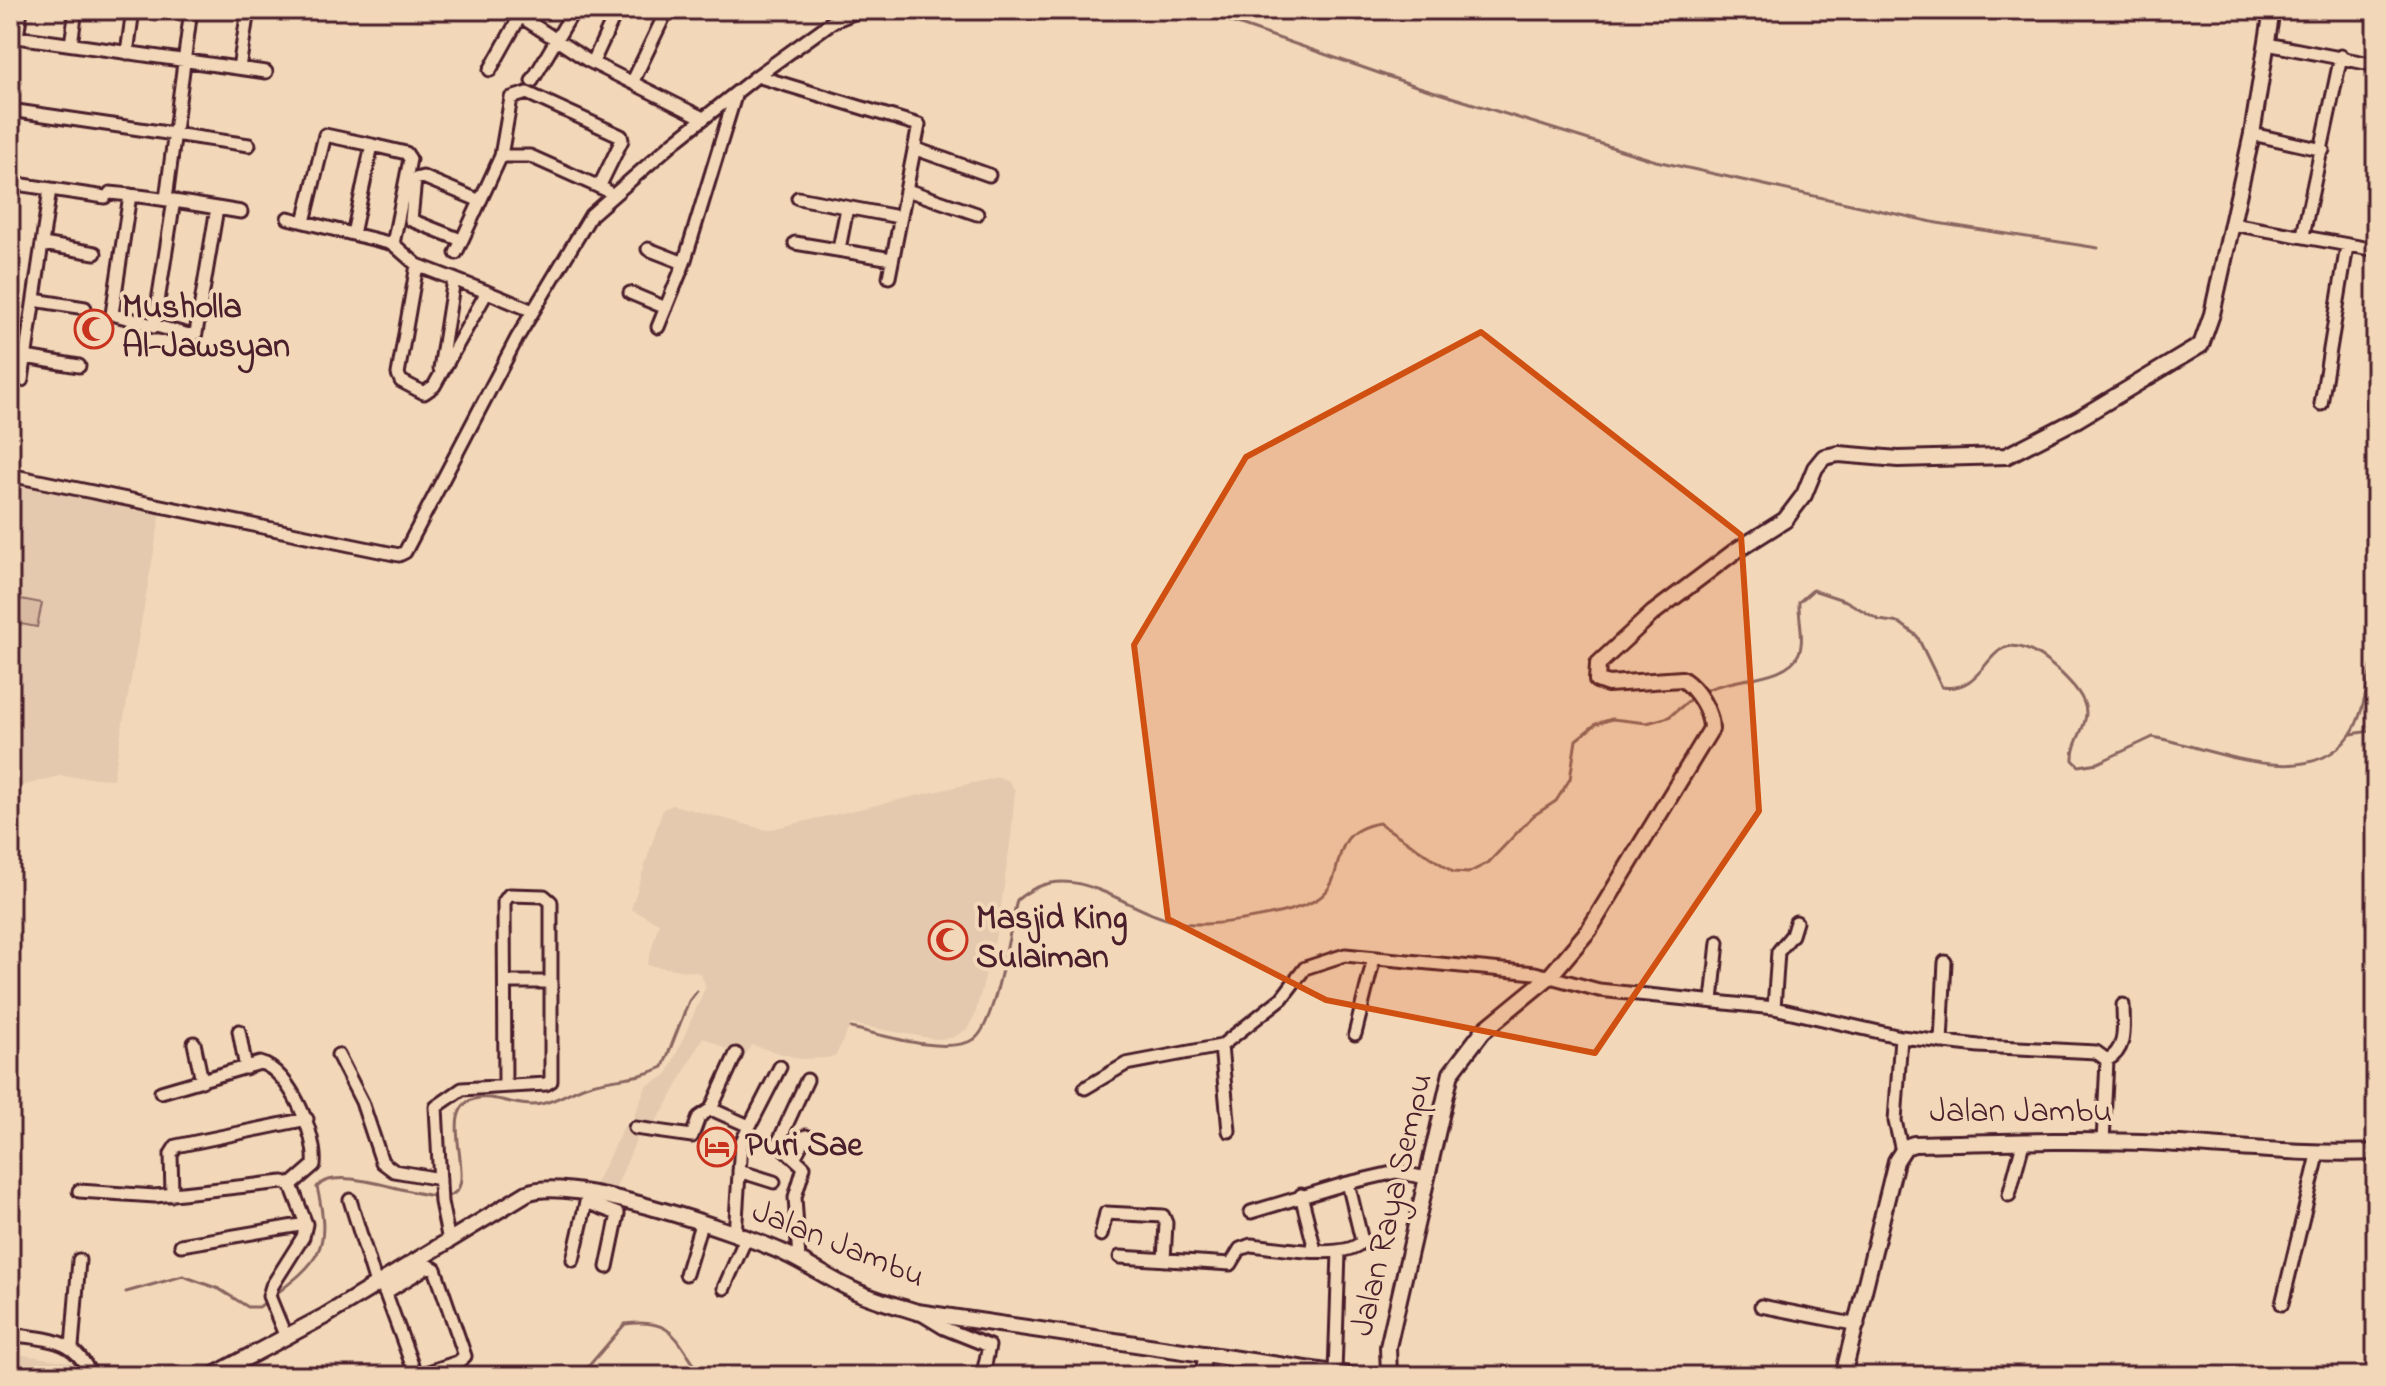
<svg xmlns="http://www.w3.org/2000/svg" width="2386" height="1386" viewBox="0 0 2386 1386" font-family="'Indie Flower',sans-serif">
  <rect width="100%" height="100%" fill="#f2d8b9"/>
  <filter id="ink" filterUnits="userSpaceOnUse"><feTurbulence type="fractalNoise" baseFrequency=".0125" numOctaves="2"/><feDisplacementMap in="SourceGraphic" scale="16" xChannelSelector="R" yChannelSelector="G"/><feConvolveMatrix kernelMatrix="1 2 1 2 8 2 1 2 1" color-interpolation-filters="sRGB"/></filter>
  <g filter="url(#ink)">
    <!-- built -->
    <path fill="#e4c9ae" d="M10,481L161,512L113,779L59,776L10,789Z
      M999,777L1009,781L1015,790L1011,837L998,927L975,1015L967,1029L952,1038L935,1039L851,1024L836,1055L828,1058L800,1059L752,1045L743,1058L703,1037L665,1108L645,1137L638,1136L615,1190L595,1185L624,1126H630L646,1086L667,1075L706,986L700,973L647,965L659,923L631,909L663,809L673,805L767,830Z
      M10,1353L83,1364L88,1376H10Z"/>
    <!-- pitch -->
    <path fill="#d7baa1" stroke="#906c66" stroke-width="2" d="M10,597L42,603L37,627L10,622Z"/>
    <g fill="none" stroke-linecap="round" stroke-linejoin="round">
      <!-- stream -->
      <path stroke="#8a6560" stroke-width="3" d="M1197,10L1416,86L1656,161L1937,223L2098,248
        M1702,692C1728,677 1788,681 1799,653C1805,639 1798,616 1799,602L1813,590L1846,601L1879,620L1900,623L1917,636L1942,687C1998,695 1982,603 2060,672C2070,682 2086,697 2086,713C2086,729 2072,742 2073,760L2079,766L2098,763L2153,737C2209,747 2308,795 2350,735C2363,717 2367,686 2372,665L2376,662
        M2352,734L2376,730
        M851,1028C883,1035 943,1055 973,1040C995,1029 1010,927 1017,900C1076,849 1132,922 1193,924C1221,925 1296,914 1319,898C1350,876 1323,833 1379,823L1453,872L1468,873L1488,863L1533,816L1556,801L1570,779L1576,740L1596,724L1612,719L1647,723L1669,717L1692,698
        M443,1196C487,1196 432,1112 474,1099C494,1093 519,1109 541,1104C558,1101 575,1088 592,1084C617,1077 639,1079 663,1067L689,1001L697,991
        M126,1292L183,1276L219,1289L248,1307H259L266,1302
        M272,1297C319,1261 332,1250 317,1187C335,1164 410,1195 436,1196
        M566,1376L587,1368L625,1324C676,1318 675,1340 702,1376"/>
      <defs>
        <path id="minor" d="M520,16L587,60L703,118
          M10,36L266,72
          M17,37L21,10
          M71,44L76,10
          M2267,44L2376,65
          M127,53L133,10
          M593,62L617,10
          M239,68L248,10
          M490,70L523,11
          M757,76L919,125L889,277
          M532,81L574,10
          M633,81L667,10
          M10,110L249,145
          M2252,134L2323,150
          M916,149L989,175
          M501,156H530L606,190
          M10,183L105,197
          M907,190L977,214
          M110,193C146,196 182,202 217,208L196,333L189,335L112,314L130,195
          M798,198L899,217
          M166,199L191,10
          M217,208L241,212
          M288,218L393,244
          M304,222L325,135L372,145
          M2232,224L2376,250
          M353,234L372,145L406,153L410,159L393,244L417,265L487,292
          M2303,235L2341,56
          M461,240L411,220L415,179L423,177L478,200
          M795,243L892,259
          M43,244L95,253
          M648,249L684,263
          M839,249L847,208
          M456,253L501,156L511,98L527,93L621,136L622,140L599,187
          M417,265L398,374L401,381L424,393L434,386L487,292L533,311
          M630,293L666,308
          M34,300L85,308
          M154,327L174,200
          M658,327L684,263L735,96
          M25,357L79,366
          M440,369L454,279
          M22,380L50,189
          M2321,404L2347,246
          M10,475L399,555L405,552L517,338L591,215L674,142L757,76L832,22L861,10
          M505,982H550
          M1712,1001L1718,942
          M1774,1008L1778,952L1792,935L1796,922
          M239,1031L246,1068
          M1355,1034L1374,958
          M1901,1037L1895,1121L1902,1151
          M1941,1042L1945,962
          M194,1043L202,1081
          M1221,1046L1229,1131
          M338,1055L362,1102L382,1162L394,1171L440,1179
          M2107,1060C2128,1049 2123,1026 2123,1005
          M1085,1088L1126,1064L1221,1046L1282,998L1305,968L1345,955L1535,973L1599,990L1774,1008L1901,1037L1979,1046L2096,1052L2107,1060L2103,1142
          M161,1092L260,1063C290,1070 317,1136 314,1165L291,1185
          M711,1109L736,1054
          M635,1128L692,1136L699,1117L711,1109L749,1126
          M794,1158L806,1136
          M739,1171L774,1182
          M1348,1183L1396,1172L1427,1178
          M79,1191L155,1196L283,1182L291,1185L306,1224L303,1237L272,1286L269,1296L285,1335
          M172,1195L171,1154L176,1146L307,1119
          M1301,1195L1315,1250
          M2009,1195L2023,1143
          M350,1200L376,1284
          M586,1202L618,1214L607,1267
          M735,1235L741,1143L780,1067
          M1101,1235L1106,1213L1163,1216L1166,1223L1164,1260
          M449,1241L441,1202L436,1107L462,1089L546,1084L551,1081V902L544,896L509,895L504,902L505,1085
          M181,1245L306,1224
          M1120,1257L1231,1264L1240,1249L1251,1245C1275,1247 1348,1261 1362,1241L1348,1183L1251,1212
          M573,1260L587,1198
          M799,1260L795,1197L804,1167L778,1143L807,1080
          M686,1274L701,1224
          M383,1286L416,1376
          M724,1288L746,1238
          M385,1293L429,1266L435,1269L465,1356L458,1362L416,1376
          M2282,1304L2318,1155
          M1761,1306L1858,1325
          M921,1314L944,1328L989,1346L984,1369
          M10,1334C47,1340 75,1337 91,1376
          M72,1347L79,1260
          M1335,1373L1339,1252
          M1202,1376L1205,1353"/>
        <path id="tertiary" d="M212,1376L325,1316L527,1193C569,1174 737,1232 782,1252C807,1263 829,1279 853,1290C873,1300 895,1305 917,1312L1354,1376
          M1389,1376L1388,1347L1451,1073L1483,1031L1550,976L1589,930L1711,729C1711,711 1697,689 1682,679L1608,684L1597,680L1598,664L1653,613L1734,552L1785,520L1804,495L1815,468L1824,457L1839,454L1898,459L2006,456L2078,419L2201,345L2212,314L2252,134L2272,10
          M1843,1376L1896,1161L1905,1147L1914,1144C1996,1142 2080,1139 2163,1143C2235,1147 2304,1155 2376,1152"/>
      </defs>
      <!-- minor casing -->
      <use href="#minor" stroke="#4a1f2b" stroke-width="17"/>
      <!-- tertiary casing -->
      <use href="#tertiary" stroke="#4a1f2b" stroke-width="20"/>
      <!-- minor -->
      <use href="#minor" stroke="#f2d8b9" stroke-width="11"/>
      <!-- tertiary -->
      <use href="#tertiary" stroke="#f2d8b9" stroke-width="14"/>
    </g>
  </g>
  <!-- marked area -->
  <path fill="#d05011" fill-opacity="0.2" stroke="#d05011" stroke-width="6" stroke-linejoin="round" d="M1481,332L1741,535L1759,811L1595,1053L1326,1000L1168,919L1134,645L1246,457Z"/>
  <!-- icons -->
  <defs>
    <symbol id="mosque-ring" viewBox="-11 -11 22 22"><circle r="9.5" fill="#f2d8b9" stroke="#c8321e" stroke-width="1.5"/><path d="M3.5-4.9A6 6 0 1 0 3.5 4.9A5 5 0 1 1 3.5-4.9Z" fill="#c8321e"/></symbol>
    <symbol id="hotel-ring" viewBox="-11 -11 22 22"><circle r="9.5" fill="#f2d8b9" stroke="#c8321e" stroke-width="1.5"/><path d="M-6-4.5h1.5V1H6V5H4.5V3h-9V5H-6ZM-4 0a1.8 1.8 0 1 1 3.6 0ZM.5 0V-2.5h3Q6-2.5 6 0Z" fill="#c8321e"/></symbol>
  </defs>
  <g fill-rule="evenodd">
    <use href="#mosque-ring" x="72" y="307" width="44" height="44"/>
    <use href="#mosque-ring" x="926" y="918" width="44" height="44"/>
    <use href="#hotel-ring" x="695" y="1125" width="44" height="44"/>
  </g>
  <g text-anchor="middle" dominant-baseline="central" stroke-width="8" stroke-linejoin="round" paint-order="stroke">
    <!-- poi labels -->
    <g font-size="34" font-weight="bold" fill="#4a1f2b" stroke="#f2d8b9" text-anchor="start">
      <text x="122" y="309">Musholla<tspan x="122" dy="39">Al-Jawsyan</tspan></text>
      <text x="976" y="920">Masjid King<tspan x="976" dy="39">Sulaiman</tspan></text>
      <text x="745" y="1147">Puri Sae</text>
    </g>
    <!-- street labels -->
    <g font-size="34" fill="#4a1f2b" stroke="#f2d8b9">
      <text x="2021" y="1113">Jalan Jambu</text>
      <text transform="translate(1393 1205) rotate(-77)">Jalan Raya Sempu</text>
      <text transform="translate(838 1245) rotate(22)">Jalan Jambu</text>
    </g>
  </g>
  <!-- margin -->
  <rect width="2386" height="1386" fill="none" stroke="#f2d8b9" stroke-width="40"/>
  <rect x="20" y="20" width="2346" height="1346" fill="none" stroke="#4a1f2b" stroke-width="3" filter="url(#ink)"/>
</svg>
